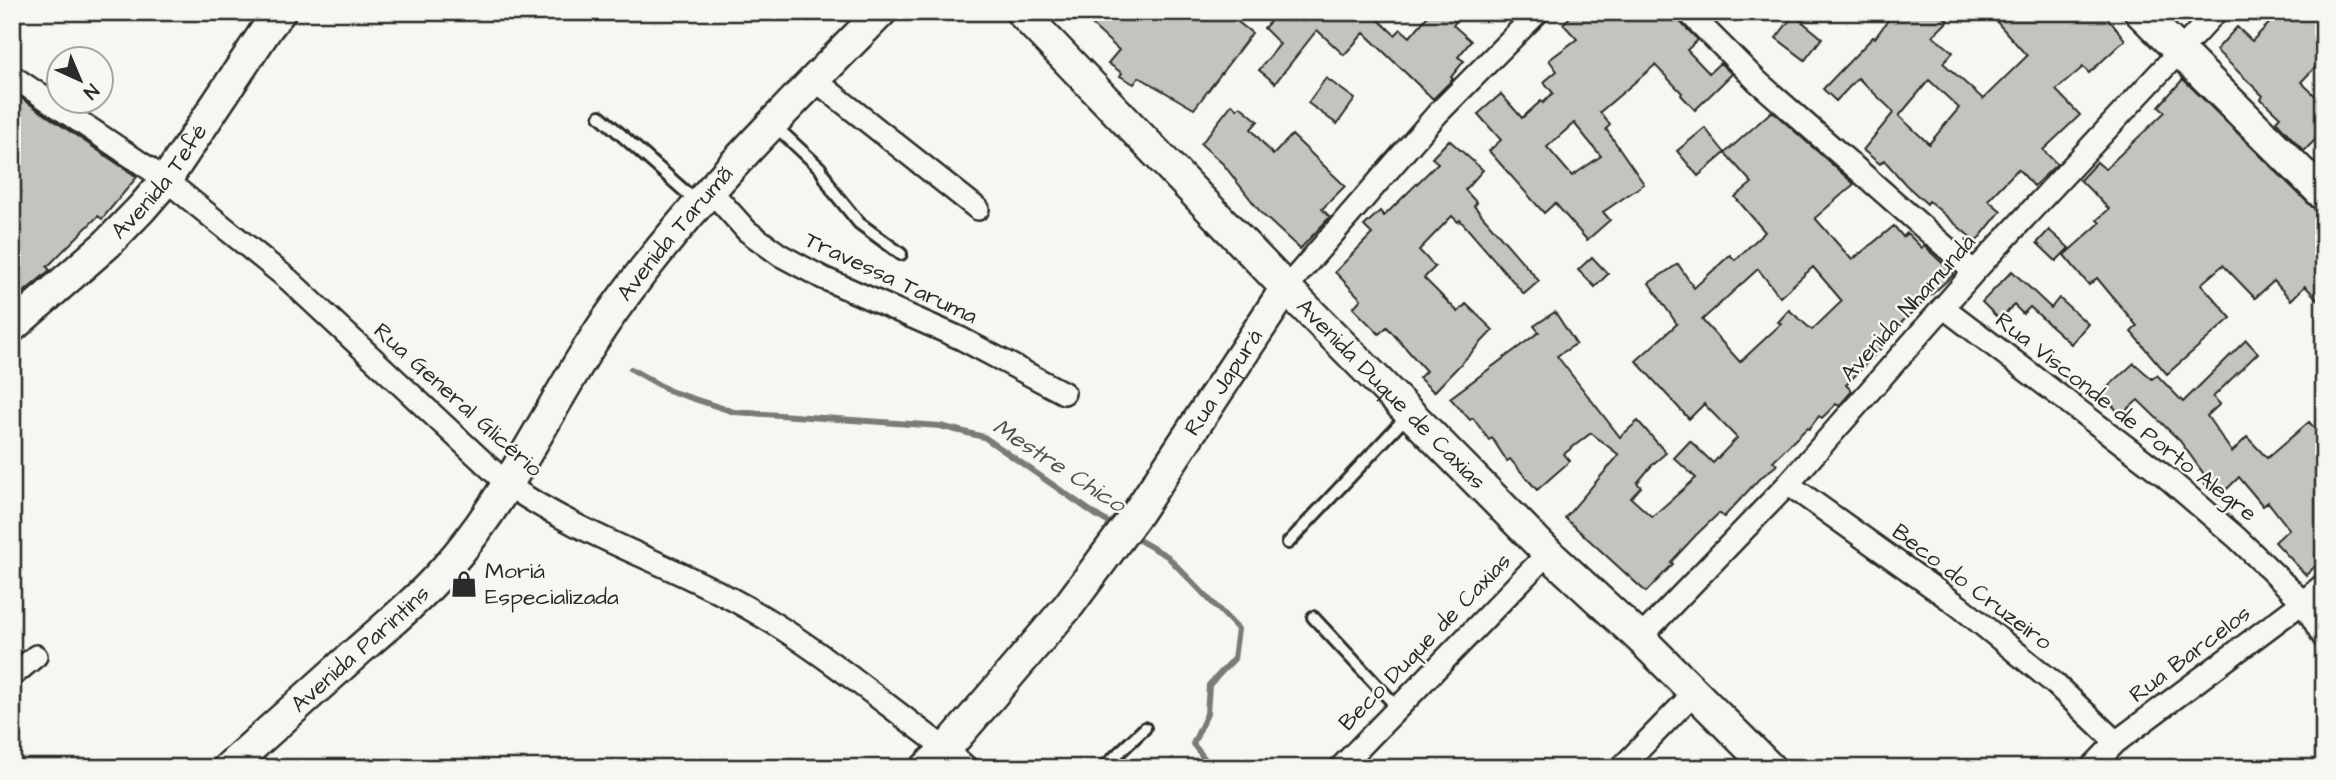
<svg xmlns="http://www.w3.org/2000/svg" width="2336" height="780" viewBox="0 0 2336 780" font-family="'Architects Daughter',sans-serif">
  <rect width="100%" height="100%" fill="#f6f6f2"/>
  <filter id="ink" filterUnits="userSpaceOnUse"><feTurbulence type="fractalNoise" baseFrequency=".0143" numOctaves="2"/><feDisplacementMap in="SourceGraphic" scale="14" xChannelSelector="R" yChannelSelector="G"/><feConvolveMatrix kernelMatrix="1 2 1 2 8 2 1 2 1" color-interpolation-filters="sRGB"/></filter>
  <g filter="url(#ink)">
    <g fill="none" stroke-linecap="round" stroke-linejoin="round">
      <!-- stream -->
      <path stroke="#7a7a78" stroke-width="6" d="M631,369L670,391L734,412L940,426L984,437L1099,517L1118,528
        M1130,535L1167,556L1238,629L1234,659L1209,685L1207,714L1193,744L1212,768"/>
    </g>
    <!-- building -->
    <path fill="#c3c3c0" stroke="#2b2b2b" stroke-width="2" fill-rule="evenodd" d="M1078,12H1225L1252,33L1194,109L1139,77L1134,84L1120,76L1122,73L1108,63L1119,50Z
      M1279,12H1370L1395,35L1401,29L1410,37L1431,12H1464L1453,25L1471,41L1458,57L1464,61L1451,77L1453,79L1433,99L1364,33L1344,55L1317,30L1275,83L1259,70L1280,44L1264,28Z
      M1575,12H1675L1679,21L1698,40L1687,50L1709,73L1720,63L1732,74L1695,110L1681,95L1682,93L1655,65L1600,112L1610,125L1606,129L1644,184L1603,212L1610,220L1587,240L1555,203L1544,213L1489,151L1501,140L1478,114L1501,94L1522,118L1541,101L1543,103L1553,93L1544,82L1557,71L1549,60L1577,39L1563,24ZM1574,123L1601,156L1572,176L1547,147Z
      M1894,12H1939L1948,21L1933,36L1953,52L1943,63L1983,99L2027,56L1988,12H2103L2125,40L2089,73L2083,67L2056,90L2080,115L2043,150L2057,164L2034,186L2018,169L1988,200L2001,211L1976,242L1929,201L1927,204L1906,185L1884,160L1880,164L1863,150L1894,112L1858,78L1836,101L1823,89L1873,37L1875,38ZM1929,80L1959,108L1929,144L1899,116Z
      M2280,12H2324V58L2301,82L2324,104V131L2304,151L2276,121L2280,117L2261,99L2263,96L2216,50L2237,27L2252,41Z
      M1794,15L1822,38L1805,60L1776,38Z
      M1326,78L1355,99L1337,124L1308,103Z
      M2183,79L2312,207L2324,212V306L2305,286L2291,300L2274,281L2255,298L2223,265L2201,284L2231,318L2167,374L2131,332L2137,326L2097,278L2089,285L2064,255L2100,223L2097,220L2109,209L2080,180L2097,162L2105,169L2165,112L2159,106Z
      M12,92L137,177L102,219L98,216L47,267L50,270L43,276L12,302Z
      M1232,104L1237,109L1240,106L1258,121L1251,129L1273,155L1292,135L1345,186L1322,209L1330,217L1300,249L1262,214L1223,164L1201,144Z
      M1772,111L1854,184L1815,218L1852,260L1894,226L1903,237L1907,233L1922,248L1924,246L1954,274L1904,320L1884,341L1886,343L1846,385L1852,391L1839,406L1836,404L1822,418L1819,416L1809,429L1807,428L1773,461L1777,465L1759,479L1724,517L1719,513L1696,535L1671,562L1673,564L1646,592L1565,518L1619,455L1591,433L1564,454L1570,461L1537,490L1510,459L1507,461L1492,438L1489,440L1473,418L1470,420L1450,398L1539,332L1534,326L1555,312L1576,344L1557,356L1620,437L1638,421L1666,453L1653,464L1637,483L1641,487L1631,498L1652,517L1696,478L1674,458L1690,441L1713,463L1737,438L1704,404L1689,419L1636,361L1677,324L1649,283L1678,264L1694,288L1730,255L1735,260L1765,232L1735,197L1752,183L1725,153ZM1813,267L1842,301L1812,330L1789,310L1778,322L1781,324L1740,362L1702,320L1758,269L1780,297Z
      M1705,128L1725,153L1698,176L1677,151Z
      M1449,140L1483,170L1465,190L1477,203L1474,206L1539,281L1524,294L1460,220L1458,222L1452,216L1419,250L1435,267L1424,278L1458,312L1466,304L1493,330L1434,392L1419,378L1426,371L1387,327L1379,334L1353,308L1361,299L1335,272L1372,234L1364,226L1380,211L1384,216L1438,163L1432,158Z
      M2049,230L2069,248L2056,261L2037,243Z
      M1592,257L1608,274L1595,287L1578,270Z
      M2012,271L2051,308L2059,298L2088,324L2071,344L2030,307L2023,314L2014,305L2000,320L1982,302Z
      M2246,340L2258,353L2213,397L2220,404L2207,416L2232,452L2247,437L2267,458L2309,422L2324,439V558L2306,575L2275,542L2289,529L2268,502L2263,506L2239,477L2218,498L2202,481L2206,477L2180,441L2138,400L2121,415L2101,393L2134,363L2152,379L2157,375L2183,402Z"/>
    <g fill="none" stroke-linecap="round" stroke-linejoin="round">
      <defs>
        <path id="lane" d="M600,116L697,202
          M773,124L820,168L833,191L859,223L901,254
          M1288,543L1408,415
          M1313,617L1397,707
          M1103,768L1145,728"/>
        <path id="street" d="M1688,12L1757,81L1974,272
          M12,76L166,180L289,280L508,485C574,531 651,557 722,594C803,635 874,696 946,749L967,768
          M815,80L978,209
          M711,191L747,231L780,255L823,278L960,338L1064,393
          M1286,288L1438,113L1538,12
          M1943,307L2166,477L2237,538L2303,602L2324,638
          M1788,484L1959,606L2054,683L2116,742
          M1640,638L1788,484L1974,272L2216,12
          M12,676L36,656
          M1340,768L1548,553
          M1621,768L1695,692
          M2091,768L2116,742L2303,602L2324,584"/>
        <g id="secondary">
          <path id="s1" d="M1021,12L1286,288L1548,553L1640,638L1770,768"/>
          <path d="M2140,12L2324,195"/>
          <path id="s2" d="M12,327L107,244L141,209L166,180L268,27L280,12"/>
          <path id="s3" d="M228,768C271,729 315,690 358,651C388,625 420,598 446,568C516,489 555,391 616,307C693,200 789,106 881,12"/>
          <path id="s4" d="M926,768L946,749L1069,605L1138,512L1286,288"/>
        </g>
      </defs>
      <!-- lane casing -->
      <use href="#lane" stroke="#2b2b2b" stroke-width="16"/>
      <!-- street casing -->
      <use href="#street" stroke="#2b2b2b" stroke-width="26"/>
      <!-- secondary casing -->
      <use href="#secondary" stroke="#2b2b2b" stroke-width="35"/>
      <!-- lane -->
      <use href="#lane" stroke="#f6f6f2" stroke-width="10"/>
      <!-- street -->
      <use href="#street" stroke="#f6f6f2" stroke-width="21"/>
      <!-- secondary -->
      <use href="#secondary" stroke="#f6f6f2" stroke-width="30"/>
    </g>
  </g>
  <!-- icons -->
  <defs>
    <symbol id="shop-bare" viewBox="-9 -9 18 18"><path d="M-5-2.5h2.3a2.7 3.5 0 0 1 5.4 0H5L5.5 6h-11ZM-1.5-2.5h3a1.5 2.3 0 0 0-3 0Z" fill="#2b2b2b" stroke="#f6f6f2" stroke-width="2.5" paint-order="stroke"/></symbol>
  </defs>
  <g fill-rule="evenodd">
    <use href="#shop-bare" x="445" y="565" width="38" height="38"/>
  </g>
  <g text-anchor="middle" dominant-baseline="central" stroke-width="5" stroke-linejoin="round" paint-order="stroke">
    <!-- street labels -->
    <g font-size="23" fill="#2b2b2b" stroke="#f6f6f2">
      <text stroke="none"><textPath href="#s2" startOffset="208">Avenida Tefé</textPath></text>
      <text stroke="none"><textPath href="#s3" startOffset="702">Avenida Tarumã</textPath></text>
      <text transform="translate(891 278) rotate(25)">Travessa Taruma</text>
      <text transform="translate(1908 308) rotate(-48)">Avenida Nhamundá</text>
      <text stroke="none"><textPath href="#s4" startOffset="488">Rua Japurá</textPath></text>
      <text stroke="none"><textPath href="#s1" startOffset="532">Avenida Duque de Caxias</textPath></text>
      <text transform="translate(458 400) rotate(42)">Rua General Glicério</text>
      <text transform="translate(2126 417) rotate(38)">Rua Visconde de Porto Alegre</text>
      <text transform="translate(1972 587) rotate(37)">Beco do Cruzeiro</text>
      <text transform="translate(1425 642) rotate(-46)">Beco Duque de Caxias</text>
      <text stroke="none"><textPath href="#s3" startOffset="178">Avenida Parintins</textPath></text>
      <text transform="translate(2190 654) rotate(-37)">Rua Barcelos</text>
    </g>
    <!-- poi labels -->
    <g font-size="23" fill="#2b2b2b" stroke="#f6f6f2" text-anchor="start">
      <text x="485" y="571">Moriá<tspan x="485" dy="26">Especializada</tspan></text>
    </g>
    <!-- water labels -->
    <g font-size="24" font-style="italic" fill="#525251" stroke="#f6f6f2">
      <text transform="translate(1059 466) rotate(33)">Mestre Chico</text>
    </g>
  </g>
  <!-- margin -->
  <rect width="2336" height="780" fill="none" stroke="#f6f6f2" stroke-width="42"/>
  <rect x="21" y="21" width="2294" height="738" fill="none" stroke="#2b2b2b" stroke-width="2.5" filter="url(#ink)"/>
  <!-- north arrow -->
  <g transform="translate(80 80) rotate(136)"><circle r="33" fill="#f6f6f2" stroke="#a5a5a2" stroke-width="2"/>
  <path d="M0-5L12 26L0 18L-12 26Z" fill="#2b2b2b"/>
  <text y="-10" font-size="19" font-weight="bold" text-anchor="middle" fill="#2b2b2b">N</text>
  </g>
</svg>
